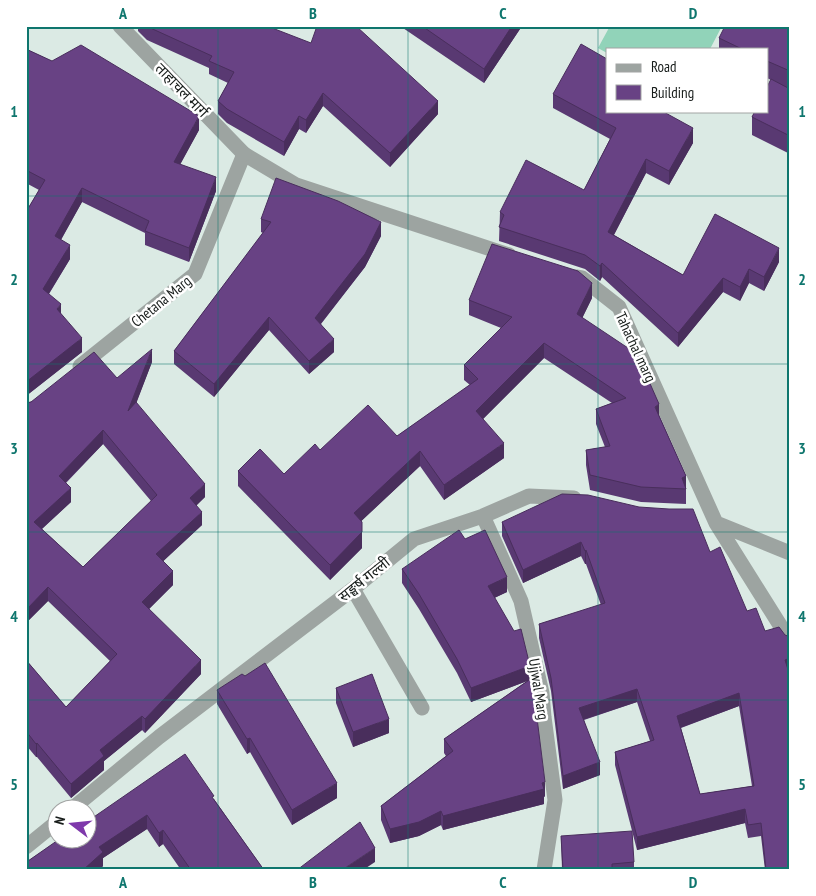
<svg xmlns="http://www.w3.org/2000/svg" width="816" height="896" viewBox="0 0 816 896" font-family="'PT Sans Narrow','Noto Sans Devanagari',sans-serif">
  <rect width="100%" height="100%" fill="#dbeae4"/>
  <!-- pitch -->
  <path fill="#91d3b9" d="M610,26H722L710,49H607V53L598,48Z"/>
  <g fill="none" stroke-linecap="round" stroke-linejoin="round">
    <!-- minor -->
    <path stroke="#9da4a1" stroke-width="15" d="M576,277L582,278L619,307L716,523L790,641
      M80,366L195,274L244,154L296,185L509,255
      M483,516L521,601L542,693L544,717L555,800L544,870
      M716,523L790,553
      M353,589L422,708
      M73,808L159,737L353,589L414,539L483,516L529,496L574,498
      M26,847L58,821"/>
    <!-- tertiary -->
    <path stroke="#9da4a1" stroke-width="15" d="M120,26L244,154"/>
  </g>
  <!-- wall -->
  <path fill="#593972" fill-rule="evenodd" d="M138,26H267L438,114L390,167L323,106L306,133L299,129L284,156L227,123L218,114V101L228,83L209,74V68L147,40L138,31Z
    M400,26H522L484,83Z
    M790,26V154L752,135V117L771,80L767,78V49H719V38Z
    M26,49L199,130L180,164L216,191L189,262L145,245V233L82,202L61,240L70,259L49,294L61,314L82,352L26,396V212L39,190L26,183Z
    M553,94L607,111L693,143L669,185L646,173L614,235L683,275L779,262L764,291L749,283L740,301L723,292L678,347L602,277L600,281L585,269L499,241L500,212L584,190L610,139L553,108Z
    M261,219L381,236L365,267L321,324L334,352L309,374L269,330L214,397L174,364V351L263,233L261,232Z
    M592,298L582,318L659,415L686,476V504L641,502L590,490L586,465V450L605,447L596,424V409L612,403L544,358L483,419L504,458L444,500L420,466L361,521L362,548L330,580L238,486V471L284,474L320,450L397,436L470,385L464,380V365L501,328L469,315V300Z
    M152,362L136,403L205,497L196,505L202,525L163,561L173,585L149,609L201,674L145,733L142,730L104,761V770L71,798L37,757H36L26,745V660L66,707L110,661L48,601L28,621L26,619V403L117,378ZM103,444L151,501L83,567L42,529L71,502L66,483Z
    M502,522L710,552L747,611L765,631L790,637V672H789L790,870H765L761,836L748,838L745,823L637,850L615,765V752L650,741L637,702L584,720L600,775L563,789L551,691L539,638V624L601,605L586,564H585L581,556L523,583L502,536ZM739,706L752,786L700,794L681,728Z
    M465,539L507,592L494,598L530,680L545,796L544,797V804L443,830L441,825L419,836L390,843L381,820V806L446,756L444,753V739L527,681L471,702L457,673L419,609L402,583V569Z
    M336,688L389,733L353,747L336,703Z
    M217,690L337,798L292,825L250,752L247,754L217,704Z
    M214,799L264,870H181L163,844L159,847L147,829L103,858V866L99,870H26L28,861L88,821Z
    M561,836L634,862V870H562Z"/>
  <!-- shaded-wall -->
  <path fill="#492e5c" d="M512,26H522L484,83V69Z
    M323,93V106L306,133V120Z
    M438,101V114L390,167V153Z
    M199,116V130L174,176V162Z
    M299,116V129L284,156V142Z
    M693,128V143L669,185V171Z
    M646,159V173L608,246V232Z
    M216,177V191L189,262V248Z
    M82,188V202L55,250V236Z
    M381,222V236L365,267L315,331V318Z
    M70,245V259L43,303V289Z
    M779,248V262L764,291V277Z
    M602,263V277L600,281V266Z
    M749,269V283L740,301V287Z
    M723,278V292L678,347V333Z
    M592,283V298L577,329V314Z
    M61,304V317L57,309Z
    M269,317V330L214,397V384Z
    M82,338V352L26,396V382Z
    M334,339V352L309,374V361Z
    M544,343V358L476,426V411Z
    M152,349V362L128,425V411Z
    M659,404V419L655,407Z
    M103,430V444L59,489V476Z
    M504,443V458L444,500V485Z
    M420,451V466L354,528V513Z
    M686,476V491V489L682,478Z
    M205,484V497L190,512V498Z
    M71,488V502L34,536V522Z
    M202,512V525L156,568V554Z
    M362,532V548L330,580V565Z
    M581,542V556L523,583V570Z
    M586,550V564H585V551Z
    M173,571V585L142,616V602Z
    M507,577V592L488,601V586Z
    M48,587V601L28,621V608Z
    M790,658V672L785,674V660Z
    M201,660V674L145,733V719Z
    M530,666V680L471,702V688Z
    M637,689V702L579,721V708Z
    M739,693V706L677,729V716Z
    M142,716V730L104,761V770L71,798V784L100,750Z
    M389,719V733L353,747V732Z
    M250,738V752L247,754V739Z
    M37,743V757H36V744Z
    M600,762V775L563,789V776Z
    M545,782V796L544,797V804L443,830V816Z
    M337,783V798L292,825V810Z
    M745,809V823L637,850V837Z
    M441,811V825L419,836L390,843V829Z
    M147,815V829L103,858V866L99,870H83L99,847Z
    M163,830V844L159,847V833Z
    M375,848V862L363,870H345V868Z"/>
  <!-- building -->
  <path fill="#684284" stroke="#492e5c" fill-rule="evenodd" d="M146,26H267L311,43L317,26H356L438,101L390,153L323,93L306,120L299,116L284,142L227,109L218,101L234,72L209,61L212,56Z
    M422,26H512L484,69Z
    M725,26H790V71L767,61V49H742L719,38Z
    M581,44L607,59V111H662L693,128L669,171L646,159L608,232L683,275L715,214L779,248L764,277L749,269L740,287L723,278L678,333L602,263L600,266L585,255L499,227L504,215L500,212L526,160L584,190L616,128L553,94Z
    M81,45L199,116L174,162L216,177L189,248L145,231L149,221L82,188L55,236L70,245L43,289L61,304L57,309L82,338L26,382V212L45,180L26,170V49L52,61Z
    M771,79L790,89V136L752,117L755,111H767V87Z
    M276,178L338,201L381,222L365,254L315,318L334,339L309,361L269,317L214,384L174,351L271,222L261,219Z
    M492,244L578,271L592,283L577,314L637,354L659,404L655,407L686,476L682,478L686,489L641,487L590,475L586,450L610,446L596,409L626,398L544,343L476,411L504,443L444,485L420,451L354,513L362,522V532L330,565L238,471L260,449L284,474L315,444L320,450L368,405L397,436L478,379L464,365L512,317L469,300Z
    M152,349L128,411L136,402L205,484L190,498L202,512L156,554L173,571L142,602L201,660L145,719L142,716L100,750L104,756L71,784L37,743L36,744L26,731V660L66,707L117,654L48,587L28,608L26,606V403L31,402L94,352L117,378ZM103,430L157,495L83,567L34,522L71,488L59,476Z
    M562,494L588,495L639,507L669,509H693L710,552L720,547L747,611L756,608L765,631L779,627L785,635L790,637V658L785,660L790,676V870H766L761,823L748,825L745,809L637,837L615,752L654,740L637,689L579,708L600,762L563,776L551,678L539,624L605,603L586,550L585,551L581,542L523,570L502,522ZM739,693L754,786L700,794L677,716Z
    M459,530L465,539L485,530L507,577L488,586L514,631L521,629L530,666L471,688L457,659L419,594L402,569Z
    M265,663L337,783L292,810L250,738L247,739L217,690L242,674L245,676Z
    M372,674L389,719L353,732L336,688Z
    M532,678L545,782L542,783L544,789L443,816L441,811L419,822L390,829L381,806L453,751L444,739Z
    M185,754L214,796L212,797L264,870H191L163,830L159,833L147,815L99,847L103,852L83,870H26V859L28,861L61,838H88V821Z
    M360,822L375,848L345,868L346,870H297Z
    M632,831L634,862L612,864V870H563L561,836Z"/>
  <!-- grid -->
  <path fill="none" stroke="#0f766e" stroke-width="1" stroke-opacity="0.55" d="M218,26V870M408,26V870M598,26V870M26,196H790M26,364H790M26,532H790M26,700H790"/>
  <g text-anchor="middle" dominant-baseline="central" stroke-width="5" stroke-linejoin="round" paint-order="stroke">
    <!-- street labels -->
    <g font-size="15" fill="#171c1a" stroke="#fff">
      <text transform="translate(182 90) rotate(46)">ताहाचल मार्ग</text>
      <text transform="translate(161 301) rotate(-39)">Chetana Marg</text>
      <text transform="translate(636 347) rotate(65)">Tahachal marg</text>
      <text transform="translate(364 579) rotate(-39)">सङ्घर्ष गल्ली</text>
      <text transform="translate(539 689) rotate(81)">Ujjwal Marg</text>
    </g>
  </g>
  <!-- border -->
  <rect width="816" height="896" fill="none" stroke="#ffffff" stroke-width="55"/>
  <!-- legend -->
  <rect x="606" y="48" width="162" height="65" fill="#ffffff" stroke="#a2a4a3"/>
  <rect x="616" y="64" width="25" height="8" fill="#9da4a1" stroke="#a2a4a3"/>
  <text x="651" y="72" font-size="15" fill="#171c1a">Road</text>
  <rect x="616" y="85" width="25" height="15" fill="#684284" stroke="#a2a4a3"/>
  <text x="651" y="98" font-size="15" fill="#171c1a">Building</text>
  <!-- north arrow -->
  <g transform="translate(72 824) rotate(286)"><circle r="24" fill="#ffffff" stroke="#a2a4a3"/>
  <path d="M0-4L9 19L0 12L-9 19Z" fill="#7e38ab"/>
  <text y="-8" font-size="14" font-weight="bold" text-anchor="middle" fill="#171c1a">N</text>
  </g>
  <rect x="28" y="28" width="760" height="840" fill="none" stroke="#0f766e" stroke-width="2"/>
  <g font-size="16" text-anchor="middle" font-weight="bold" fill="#0f766e">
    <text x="123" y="19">A</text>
    <text x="313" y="19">B</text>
    <text x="503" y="19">C</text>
    <text x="693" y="19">D</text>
    <text x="14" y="117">1</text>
    <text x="802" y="117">1</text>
    <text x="14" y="285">2</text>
    <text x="802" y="285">2</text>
    <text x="14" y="454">3</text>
    <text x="802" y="454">3</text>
    <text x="14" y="622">4</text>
    <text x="802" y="622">4</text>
    <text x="14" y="790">5</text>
    <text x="802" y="790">5</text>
    <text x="123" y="888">A</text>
    <text x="313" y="888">B</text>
    <text x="503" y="888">C</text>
    <text x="693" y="888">D</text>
  </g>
</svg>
